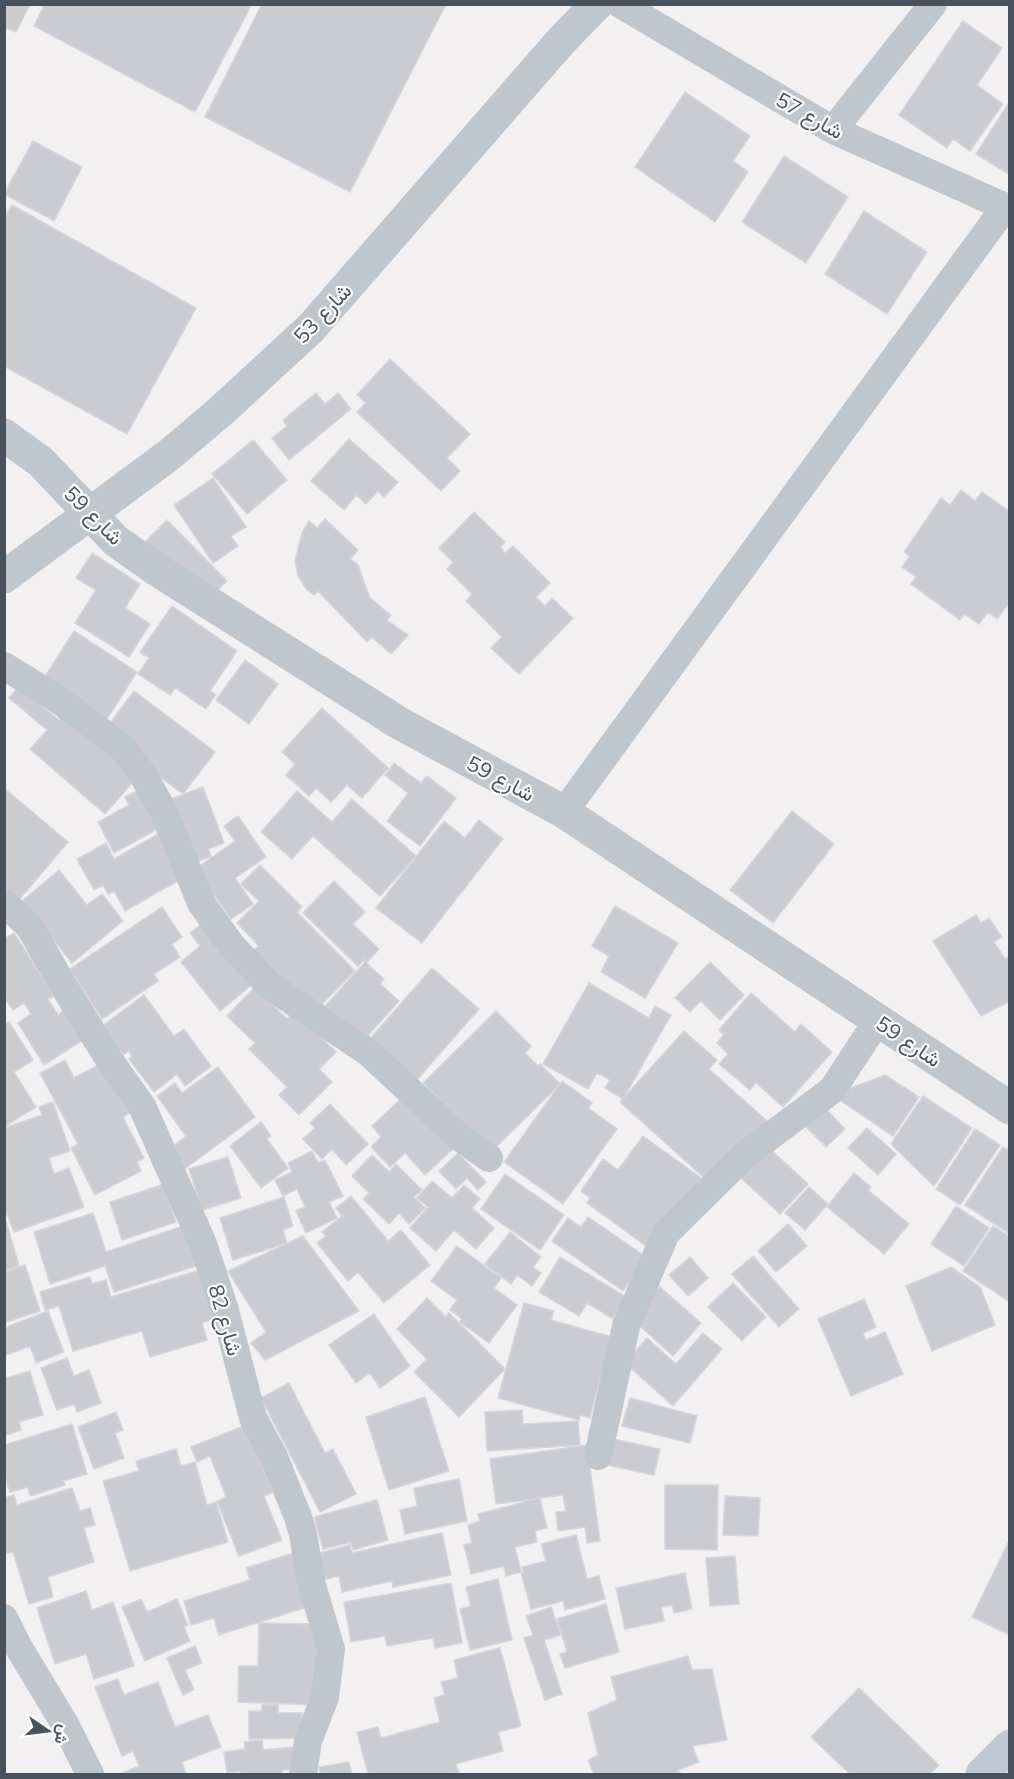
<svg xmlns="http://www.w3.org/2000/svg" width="1014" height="1779" viewBox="0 0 1014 1779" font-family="Mulish,Vazirmatn,sans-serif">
  <rect width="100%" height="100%" fill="#f2f0f0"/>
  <!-- building -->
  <path fill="#caccd2" stroke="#d4d6db" stroke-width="1.5" d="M4,4H30L16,32L4,27Z
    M45,4H252L195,112L34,26Z
    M262,4H446L350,192L205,117Z
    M963,21L1002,48L977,85L1003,104L970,151L953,139L947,148L899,115Z
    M685,92L750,136L733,161L748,172L715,222L635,167Z
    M1010,101V175L976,154Z
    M33,141L82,167L54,221L4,194Z
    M784,156L848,197L806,263L742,222Z
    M12,205L196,308L127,434L4,366V218Z
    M864,211L927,252L887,314L825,274Z
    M390,359L470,434L447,458L460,471L441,491L357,412L366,403L357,395Z
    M316,393L325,404L338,393L351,409L289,460L272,438L287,426L283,420Z
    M349,439L398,482L384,497L378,491L366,504L356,495L344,510L311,481Z
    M253,440L287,480L247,514L212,474Z
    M213,478L246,527L231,536L238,546L213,563L174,505Z
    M961,490L975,501L982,492L1010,512V602L997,619L988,612L979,624L964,614L960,620L911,584L916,577L902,567L910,556L904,552L941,498L950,505Z
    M474,512L505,542L500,547L505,553L513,546L550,583L536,597L545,606L552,598L573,618L519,674L491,648L502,637L466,601L472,594L447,569L453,562L439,548Z
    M325,519L358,550L350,559L358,565L370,598L391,615L387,620L408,635L391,654L372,637L367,642L318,591L314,595L307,590L298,576L295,561L302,533L309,521L317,528Z
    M167,520L227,581L209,598L143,544Z
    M92,553L140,584L125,608L150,624L129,657L75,623L96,590L76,578Z
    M172,606L237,651L210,691L216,694L206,709L175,688L170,695L138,674L149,658L140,652Z
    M74,631L137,672L107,719L44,678Z
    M245,660L278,684L249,724L216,700Z
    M19,686L59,720L66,711L139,775L105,814L30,749L47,730L9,698Z
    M134,691L215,752L183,794L152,771L105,730Z
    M322,708L388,768L362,798L347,785L331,802L316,788L309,796L286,775L295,764L282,752Z
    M394,763L421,783L427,776L456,798L420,846L387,821L408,793L385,775Z
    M203,787L224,843L208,849L211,856L193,863L169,800Z
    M4,788L68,842L19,900L4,887Z
    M140,789L165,825L114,853L98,822L129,805L125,797Z
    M297,791L332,822L352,799L416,856L380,896L313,836L292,859L261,832Z
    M792,811L834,844L773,923L730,890Z
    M238,816L266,857L235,878L253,904L231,919L215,896L210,899L191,872L235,841L224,826Z
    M479,820L503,839L422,943L376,908L444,821L465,838Z
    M158,834L183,878L125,911L114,891L108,894L103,885L94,890L77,859L106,843L114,859Z
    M260,865L302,907L297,912L355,971L313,1013L252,952L259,946L237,923L259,901L241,884Z
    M59,870L87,905L102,894L123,921L72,963L22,901Z
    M334,881L365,912L353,924L379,949L367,962L365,959L358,966L303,913Z
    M615,906L678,943L645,998L601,972L609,956L592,946Z
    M162,907L182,937L172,944L180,957L154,974L158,981L102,1019L70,969Z
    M976,915L981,923L989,918L1002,937L994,942L1005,959L1010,956V1001L981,1016L933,941Z
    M206,921L254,983L220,1011L181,962L200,946L190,933Z
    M14,933L54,996L48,999L58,1015L67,1008L86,1038L44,1065L18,1023L31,1014L24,1003L13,1010L4,997V939Z
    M365,962L384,979L380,984L399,1001L363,1041L318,1014Z
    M710,962L744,995L720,1020L701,1001L690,1012L675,998Z
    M432,968L479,1009L416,1081L369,1040Z
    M589,983L649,1018L655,1006L671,1015L623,1099L605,1088L610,1080L597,1073L588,1089L543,1064Z
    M255,987L287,1019L295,1011L336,1052L319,1069L332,1082L299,1115L279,1095L287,1087L249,1049L255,1043L227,1016Z
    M751,993L795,1032L801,1024L832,1052L783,1107L756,1083L750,1090L719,1064L728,1054L717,1043L724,1035L719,1030Z
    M144,995L174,1036L184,1029L211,1066L185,1086L177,1074L154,1092L129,1059L132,1057L129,1051L123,1055L101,1027Z
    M496,1011L531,1046L525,1053L538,1066L540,1064L560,1084L491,1152L423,1083Z
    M9,1022L33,1060L14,1072L36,1107L4,1127V1024Z
    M684,1031L717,1060L709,1069L767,1121L711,1184L620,1102Z
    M65,1060L74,1078L104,1062L131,1112L123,1117L144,1158L137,1162L141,1171L95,1195L71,1148L78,1144L40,1073Z
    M218,1067L255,1117L183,1170L168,1150L186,1136L157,1096L175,1083L182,1093Z
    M885,1075L919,1097L893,1136L832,1095Z
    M562,1081L592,1103L588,1108L617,1129L563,1204L504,1162Z
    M404,1096L454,1148L425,1175L405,1153L390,1167L371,1147L381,1137L372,1126Z
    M923,1096L972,1128L934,1186L891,1144Z
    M53,1102L70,1151L49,1158L54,1174L69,1168L84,1207L14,1232L4,1206V1128L42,1115L39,1107Z
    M820,1103L845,1129L826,1147L801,1122Z
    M330,1104L368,1144L346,1165L332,1149L322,1159L303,1139L315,1128L310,1123Z
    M261,1122L271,1136L267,1139L288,1168L261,1188L230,1146Z
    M867,1128L896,1154L878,1175L848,1148Z
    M975,1129L1000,1145L960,1205L936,1189Z
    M643,1136L701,1178L650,1249L587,1203L590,1198L581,1191L603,1159L618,1170Z
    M768,1147L808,1184L780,1214L740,1177Z
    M1003,1147L1010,1151V1234L965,1205Z
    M312,1151L318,1163L325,1160L343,1196L329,1202L337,1218L306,1233L296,1211L305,1207L297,1189L283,1196L275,1180L292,1172L288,1163Z
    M458,1153L486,1182L478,1190L467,1178L456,1189L439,1171Z
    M372,1155L389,1172L396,1164L422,1190L414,1197L425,1208L409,1224L399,1213L389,1224L363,1199L369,1193L352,1176Z
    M228,1157L241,1198L202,1210L189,1169Z
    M854,1173L871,1187L868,1190L909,1224L884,1254L827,1207Z
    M505,1174L564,1215L540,1250L481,1209Z
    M432,1181L452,1198L464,1185L480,1199L472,1208L494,1228L476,1249L454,1230L436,1251L410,1228L428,1207L417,1198Z
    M164,1184L176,1222L122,1240L110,1202Z
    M809,1187L828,1204L805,1230L785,1213Z
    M351,1196L388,1241L401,1230L430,1265L384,1303L358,1272L348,1281L317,1243L326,1236L322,1232L342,1216L336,1208Z
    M284,1197L293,1226L283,1230L287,1243L233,1260L220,1218Z
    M956,1206L989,1228L964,1266L931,1244Z
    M93,1213L106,1252L186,1225L199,1265L114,1292L105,1266L50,1284L34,1232Z
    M4,1214L19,1266L4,1270Z
    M588,1217L646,1257L623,1291L552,1241L568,1218L581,1227Z
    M788,1224L807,1246L776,1272L758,1251Z
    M993,1226L1010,1237V1302L963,1271Z
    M510,1232L541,1257L533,1267L541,1273L532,1286L517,1275L511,1284L485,1264Z
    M303,1236L359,1311L265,1360L251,1343L266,1332L228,1271Z
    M457,1246L501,1278L494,1288L517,1305L489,1343L460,1322L462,1319L450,1310L457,1300L431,1281Z
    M753,1256L799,1309L779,1327L732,1274Z
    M560,1257L626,1297L613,1319L587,1303L579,1316L539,1292Z
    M690,1257L708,1278L688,1296L669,1275Z
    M25,1265L40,1311L4,1323V1272Z
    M951,1267L980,1287L995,1325L932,1351L906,1286Z
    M200,1270L214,1319L202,1323L207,1340L150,1357L142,1331L73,1351L59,1306L45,1310L40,1292L90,1277L92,1284L106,1280L111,1297Z
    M733,1283L766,1317L742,1341L708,1307Z
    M659,1286L701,1323L673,1356L631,1318Z
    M427,1298L446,1317L449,1313L505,1369L459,1417L414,1372L427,1359L397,1329Z
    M864,1299L876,1327L863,1333L866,1340L885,1332L903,1374L851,1396L818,1319Z
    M524,1303L554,1311L551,1320L619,1339L600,1379L590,1418L580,1415L579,1420L498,1398Z
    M48,1311L64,1352L36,1363L30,1346L4,1356V1328Z
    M374,1314L410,1366L380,1388L370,1373L356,1383L329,1345Z
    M703,1333L722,1349L673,1406L625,1363L647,1338L676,1364Z
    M67,1358L74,1376L89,1370L101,1403L77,1412L74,1404L57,1410L41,1368Z
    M30,1371L43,1415L19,1422L21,1430L4,1436V1379Z
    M289,1383L325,1453L333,1449L356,1494L320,1512L261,1398Z
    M425,1397L449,1471L389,1490L366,1417Z
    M630,1398L697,1416L690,1443L622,1426Z
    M522,1410L523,1424L578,1421L580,1445L487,1451L485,1412Z
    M116,1412L123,1430L115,1433L124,1458L94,1469L78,1427Z
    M72,1424L87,1474L63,1481L65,1485L30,1496L28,1487L10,1492L4,1474V1445Z
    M246,1425L273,1492L264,1496L282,1540L239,1556L217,1501L226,1497L210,1456L197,1462L191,1447Z
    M613,1439L660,1449L654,1475L607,1465Z
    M587,1445L600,1541L587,1543L585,1527L558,1531L556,1512L566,1511L563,1495L496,1504L490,1459Z
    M176,1449L181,1466L195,1462L207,1505L216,1502L228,1542L130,1571L103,1481L139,1471L136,1461Z
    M459,1479L467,1521L405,1534L400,1510L417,1506L414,1488Z
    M665,1485H718L717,1550L665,1549Z
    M72,1488L80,1511L90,1508L95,1525L84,1528L94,1562L48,1577L53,1597L29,1604L13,1552L4,1554V1498L14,1495L17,1505Z
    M725,1496L760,1498L758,1536L723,1535Z
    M540,1498L547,1528L535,1531L537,1542L515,1547L521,1572L506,1576L504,1566L471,1574L464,1545L472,1543L468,1525L480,1521L478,1514Z
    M377,1500L388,1540L353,1550L351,1542L323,1549L314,1517Z
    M442,1533L451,1575L393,1587L392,1581L342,1592L339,1576L321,1580L315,1554L350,1545L352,1553Z
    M576,1535L587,1579L599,1576L605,1599L565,1610L563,1601L531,1609L521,1573H524L522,1567L546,1561L541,1544Z
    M1010,1539V1635L972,1617Z
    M294,1553L310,1606L219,1635L214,1618L191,1625L184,1601L250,1580L246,1568Z
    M735,1556L739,1604L710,1606L706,1558Z
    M685,1573L692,1609L674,1613L672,1605L661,1607L664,1621L625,1629L616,1588Z
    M498,1579L512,1640L470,1650L460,1609L471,1606L466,1587Z
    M451,1583L462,1643L435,1648L433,1638L387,1646L385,1636L351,1642L344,1602Z
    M86,1591L92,1610L113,1602L134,1666L94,1679L86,1654L55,1664L37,1608Z
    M141,1599L147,1612L177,1599L188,1625L184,1627L190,1641L145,1661L122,1607Z
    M606,1604L619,1652L565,1668L560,1654L567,1652L557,1619Z
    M551,1607L561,1635L544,1640L562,1694L545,1700L524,1638L533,1635L526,1616Z
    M259,1623L318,1624L316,1705L238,1702L239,1666H258Z
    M195,1646L202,1663L185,1670L194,1690L183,1695L167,1658Z
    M500,1648L521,1726L498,1732L503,1751L456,1764L459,1773L452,1774H368L357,1732L378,1727L381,1738L440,1722L434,1698L445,1695L441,1682L458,1678L454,1660Z
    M688,1656L692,1670L712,1669L727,1740L692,1746L699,1762L678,1770L681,1774H594L588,1760L598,1755L588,1713L617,1700L611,1677Z
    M118,1679L124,1695L158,1682L175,1727L208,1715L221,1747L182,1762L186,1774H120L139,1766L133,1751L122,1756L95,1687Z
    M859,1688L939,1765L929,1774H850L811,1737Z
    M278,1704V1713H302V1738L249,1739V1711H262V1705Z
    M262,1740L263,1750L293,1747L295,1769L282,1770L283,1774H240V1771L227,1773L224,1752L245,1749L244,1742Z
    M349,1762L352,1774H320L319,1767Z"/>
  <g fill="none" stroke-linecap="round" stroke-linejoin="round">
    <!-- minor -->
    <path stroke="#bfc6cd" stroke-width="28" d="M620,4L833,130L1010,209
      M833,130L933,4
      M4,666L59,700L123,748L143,775L164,812L201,903L232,946L270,986L369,1053L458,1136L489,1158
      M564,812L1005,207
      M4,903L29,926L63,985L110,1061L142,1106L203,1244L224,1307L253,1418L274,1457L298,1517L303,1534L311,1582L331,1649L325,1697L308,1741L303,1774
      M598,1456L626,1326L666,1233L746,1154L832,1090L878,1020
      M4,1618L19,1648L66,1726L90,1774"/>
    <!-- tertiary -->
    <path stroke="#bfc6cd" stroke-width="33" d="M4,435L41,462L116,541L157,570L399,723L564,812L1010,1108
      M4,577L169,455L221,411L311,328L562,40L597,4"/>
    <!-- secondary -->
    <path stroke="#c2c9d5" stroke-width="33" d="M982,1774L1010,1746"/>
  </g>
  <g text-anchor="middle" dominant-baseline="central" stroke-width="4.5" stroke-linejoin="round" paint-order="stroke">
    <!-- street labels -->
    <g font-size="21" fill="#49515c" stroke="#fff">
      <text transform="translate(810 115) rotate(29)">شارع 57</text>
      <text transform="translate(322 313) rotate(-47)">شارع 53</text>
      <text transform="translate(94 515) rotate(45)">شارع 59</text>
      <text transform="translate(501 778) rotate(28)">شارع 59</text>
      <text transform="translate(909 1041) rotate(34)">شارع 59</text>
      <text transform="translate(226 1320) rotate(74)">شارع 82</text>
    </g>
  </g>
  <!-- border -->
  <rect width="1014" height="1779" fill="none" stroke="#49515c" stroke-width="12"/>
  <!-- north arrow -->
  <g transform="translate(48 1731) rotate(104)" stroke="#ffffff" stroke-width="4.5" paint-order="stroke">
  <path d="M0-4.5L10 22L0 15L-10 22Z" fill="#49515c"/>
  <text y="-9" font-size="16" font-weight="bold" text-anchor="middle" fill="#49515c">ش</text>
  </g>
</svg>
